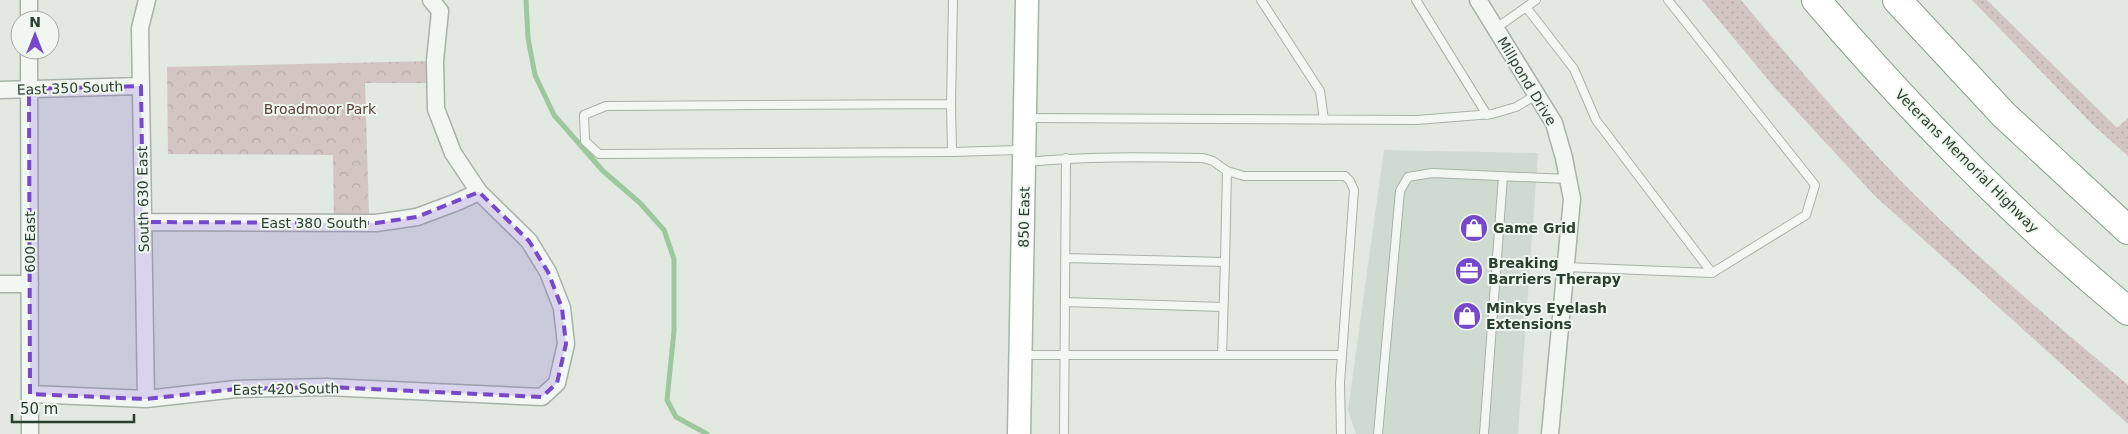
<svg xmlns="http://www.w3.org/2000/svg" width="2128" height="434" viewBox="0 0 2128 434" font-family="'DejaVu Sans',sans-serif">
  <defs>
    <pattern id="grass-dots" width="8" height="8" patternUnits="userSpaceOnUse" patternTransform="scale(1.25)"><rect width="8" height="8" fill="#d3c6c2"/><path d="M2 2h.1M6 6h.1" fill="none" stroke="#b5aba7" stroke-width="1.8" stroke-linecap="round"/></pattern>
    <pattern id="park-crowns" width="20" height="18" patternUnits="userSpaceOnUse" patternTransform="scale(1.25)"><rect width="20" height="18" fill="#d3c6c2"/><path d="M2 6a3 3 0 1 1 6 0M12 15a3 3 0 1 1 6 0" fill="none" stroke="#b5aba7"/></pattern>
  </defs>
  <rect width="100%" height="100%" fill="#e1e9e1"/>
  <!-- built -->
  <path fill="#cfdbd0" d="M1384,150L1538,153L1518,434H1356L1348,410Z"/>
  <!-- grass -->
  <path fill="url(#grass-dots)" d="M1702,0H1741C1791,60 1842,120 1897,177C1968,250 2050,320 2128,385V424L1875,196L1775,88Z
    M1972,0H1987L2117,128L2128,118V156L2093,125Z"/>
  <!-- park -->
  <path fill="url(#park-crowns)" d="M435,61L426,83H365L369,215L334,223L333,155L168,154L167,67Z"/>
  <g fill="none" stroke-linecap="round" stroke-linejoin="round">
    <!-- stream -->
    <path stroke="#9dc89d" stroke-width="5" d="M526,0L528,38L535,75L554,115L603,171L640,203L664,230L674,259V331L667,400L676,417L707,434"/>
    <defs>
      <path id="lane" d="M953,0L951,104L952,152L1021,150
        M1261,0L1320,91L1324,120
        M1416,0L1487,115
        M1526,7L1574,69L1596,120L1712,273
        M1495,29L1536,0
        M951,104L606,106L584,115L585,141L599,154L952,152
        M1027,118L1417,120L1492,114L1516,107L1536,95
        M1027,162C1086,156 1144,157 1203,158L1213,161L1227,171L1244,176H1345L1350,181L1354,190L1340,383L1341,434
        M1065,258L1225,262L1227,171
        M1565,267L1712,273L1806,215L1815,185L1668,0
        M1065,302L1223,307
        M1022,355H1342
        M1222,355L1225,262
        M1064,434L1066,158
        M1378,434L1400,191L1408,177L1432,173L1568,179
        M1484,434L1503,176"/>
      <path id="street" d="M29,0V20
        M1478,0L1554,123L1564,158L1572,199L1550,434
        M29,50L30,434
        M0,90L141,86
        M143,222L376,223L417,217L457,202L479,192
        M0,284H30
        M30,394L146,399L236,389L326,387L542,397L557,383L566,344L562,308L548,272L529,241L479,192L453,153L436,109L435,61L440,11L431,0
        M146,399L140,28L147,0"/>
      <path id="secondary" d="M1019,434L1027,0"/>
      <path id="highway" d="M1816,0C1912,112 2014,217 2128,311
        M1897,0L2004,115L2128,230"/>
    </defs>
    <!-- lane casing -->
    <use href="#lane" stroke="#a6b3a7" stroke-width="10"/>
    <!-- street casing -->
    <use href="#street" stroke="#a6b3a7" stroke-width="19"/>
    <!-- secondary casing -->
    <use href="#secondary" stroke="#a6b3a7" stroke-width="25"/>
    <!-- highway casing -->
    <use href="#highway" stroke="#889f8a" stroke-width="30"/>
    <!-- lane -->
    <use href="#lane" stroke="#f3f7f4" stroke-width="8"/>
    <!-- street -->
    <use href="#street" stroke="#f3f7f4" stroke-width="16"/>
    <!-- secondary -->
    <use href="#secondary" stroke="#fff" stroke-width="22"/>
    <!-- highway -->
    <use href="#highway" stroke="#fff" stroke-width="28"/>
  </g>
  <!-- marked area -->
  <path fill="#7549ca" fill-opacity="0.2" stroke="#7549ca" stroke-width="4" stroke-dasharray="10 6" stroke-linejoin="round" d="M141,86L143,222L376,223L417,217L479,192L529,241L548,272L562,308L566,344L557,383L542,397L326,387L236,389L146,399L30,394L29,89Z"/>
  <!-- icons -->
  <defs>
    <symbol id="shop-disc" viewBox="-11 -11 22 22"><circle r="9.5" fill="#7549ca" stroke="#f0f6f0"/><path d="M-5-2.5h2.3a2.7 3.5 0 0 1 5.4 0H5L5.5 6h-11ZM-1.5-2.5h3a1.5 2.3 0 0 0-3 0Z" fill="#fff"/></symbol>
    <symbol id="office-disc" viewBox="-11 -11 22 22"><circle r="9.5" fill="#7549ca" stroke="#f0f6f0"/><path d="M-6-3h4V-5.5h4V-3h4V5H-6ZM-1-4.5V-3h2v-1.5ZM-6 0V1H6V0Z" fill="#fff"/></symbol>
  </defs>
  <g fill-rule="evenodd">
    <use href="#shop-disc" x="1458" y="212" width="32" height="32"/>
    <use href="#office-disc" x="1453" y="255" width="32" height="32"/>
    <use href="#shop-disc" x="1451" y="300" width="32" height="32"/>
  </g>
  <g text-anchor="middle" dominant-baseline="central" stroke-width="4" stroke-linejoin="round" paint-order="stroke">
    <!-- street labels -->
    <g font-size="14" fill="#29402c" stroke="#f0f6f0">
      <text transform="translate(1527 81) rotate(59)">Millpond Drive</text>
      <text transform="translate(70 88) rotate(-2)">East 350 South</text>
      <text transform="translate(1967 161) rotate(45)">Veterans Memorial Highway</text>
      <text transform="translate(143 199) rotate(-91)">South 630 East</text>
      <text transform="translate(1024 217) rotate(-89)">850 East</text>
      <text x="314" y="223">East 380 South</text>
      <text transform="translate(30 242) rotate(-90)">600 East</text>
      <text transform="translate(286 389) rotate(-1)">East 420 South</text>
    </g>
    <!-- park labels -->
    <g font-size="14" fill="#5b4237" stroke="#f0f6f0">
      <text x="320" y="109">Broadmoor Park</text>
    </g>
    <!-- poi labels -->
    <g font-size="14" font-weight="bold" fill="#29402c" stroke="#f0f6f0" text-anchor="start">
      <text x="1493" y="228">Game Grid</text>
      <text x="1488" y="263">Breaking<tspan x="1488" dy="16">Barriers Therapy</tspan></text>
      <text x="1486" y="308">Minkys Eyelash<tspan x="1486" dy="16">Extensions</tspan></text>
    </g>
  </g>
  <!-- north arrow -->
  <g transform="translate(35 35)"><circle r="24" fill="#f0f6f0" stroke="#a0ada2"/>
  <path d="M0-4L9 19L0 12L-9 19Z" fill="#7549ca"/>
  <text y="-8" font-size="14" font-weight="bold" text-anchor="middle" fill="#29402c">N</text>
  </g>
  <!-- scale -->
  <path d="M12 414v8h122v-8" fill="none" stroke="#29402c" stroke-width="2.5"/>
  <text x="20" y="414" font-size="15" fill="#29402c" stroke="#f0f6f0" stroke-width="4" paint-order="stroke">50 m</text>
</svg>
